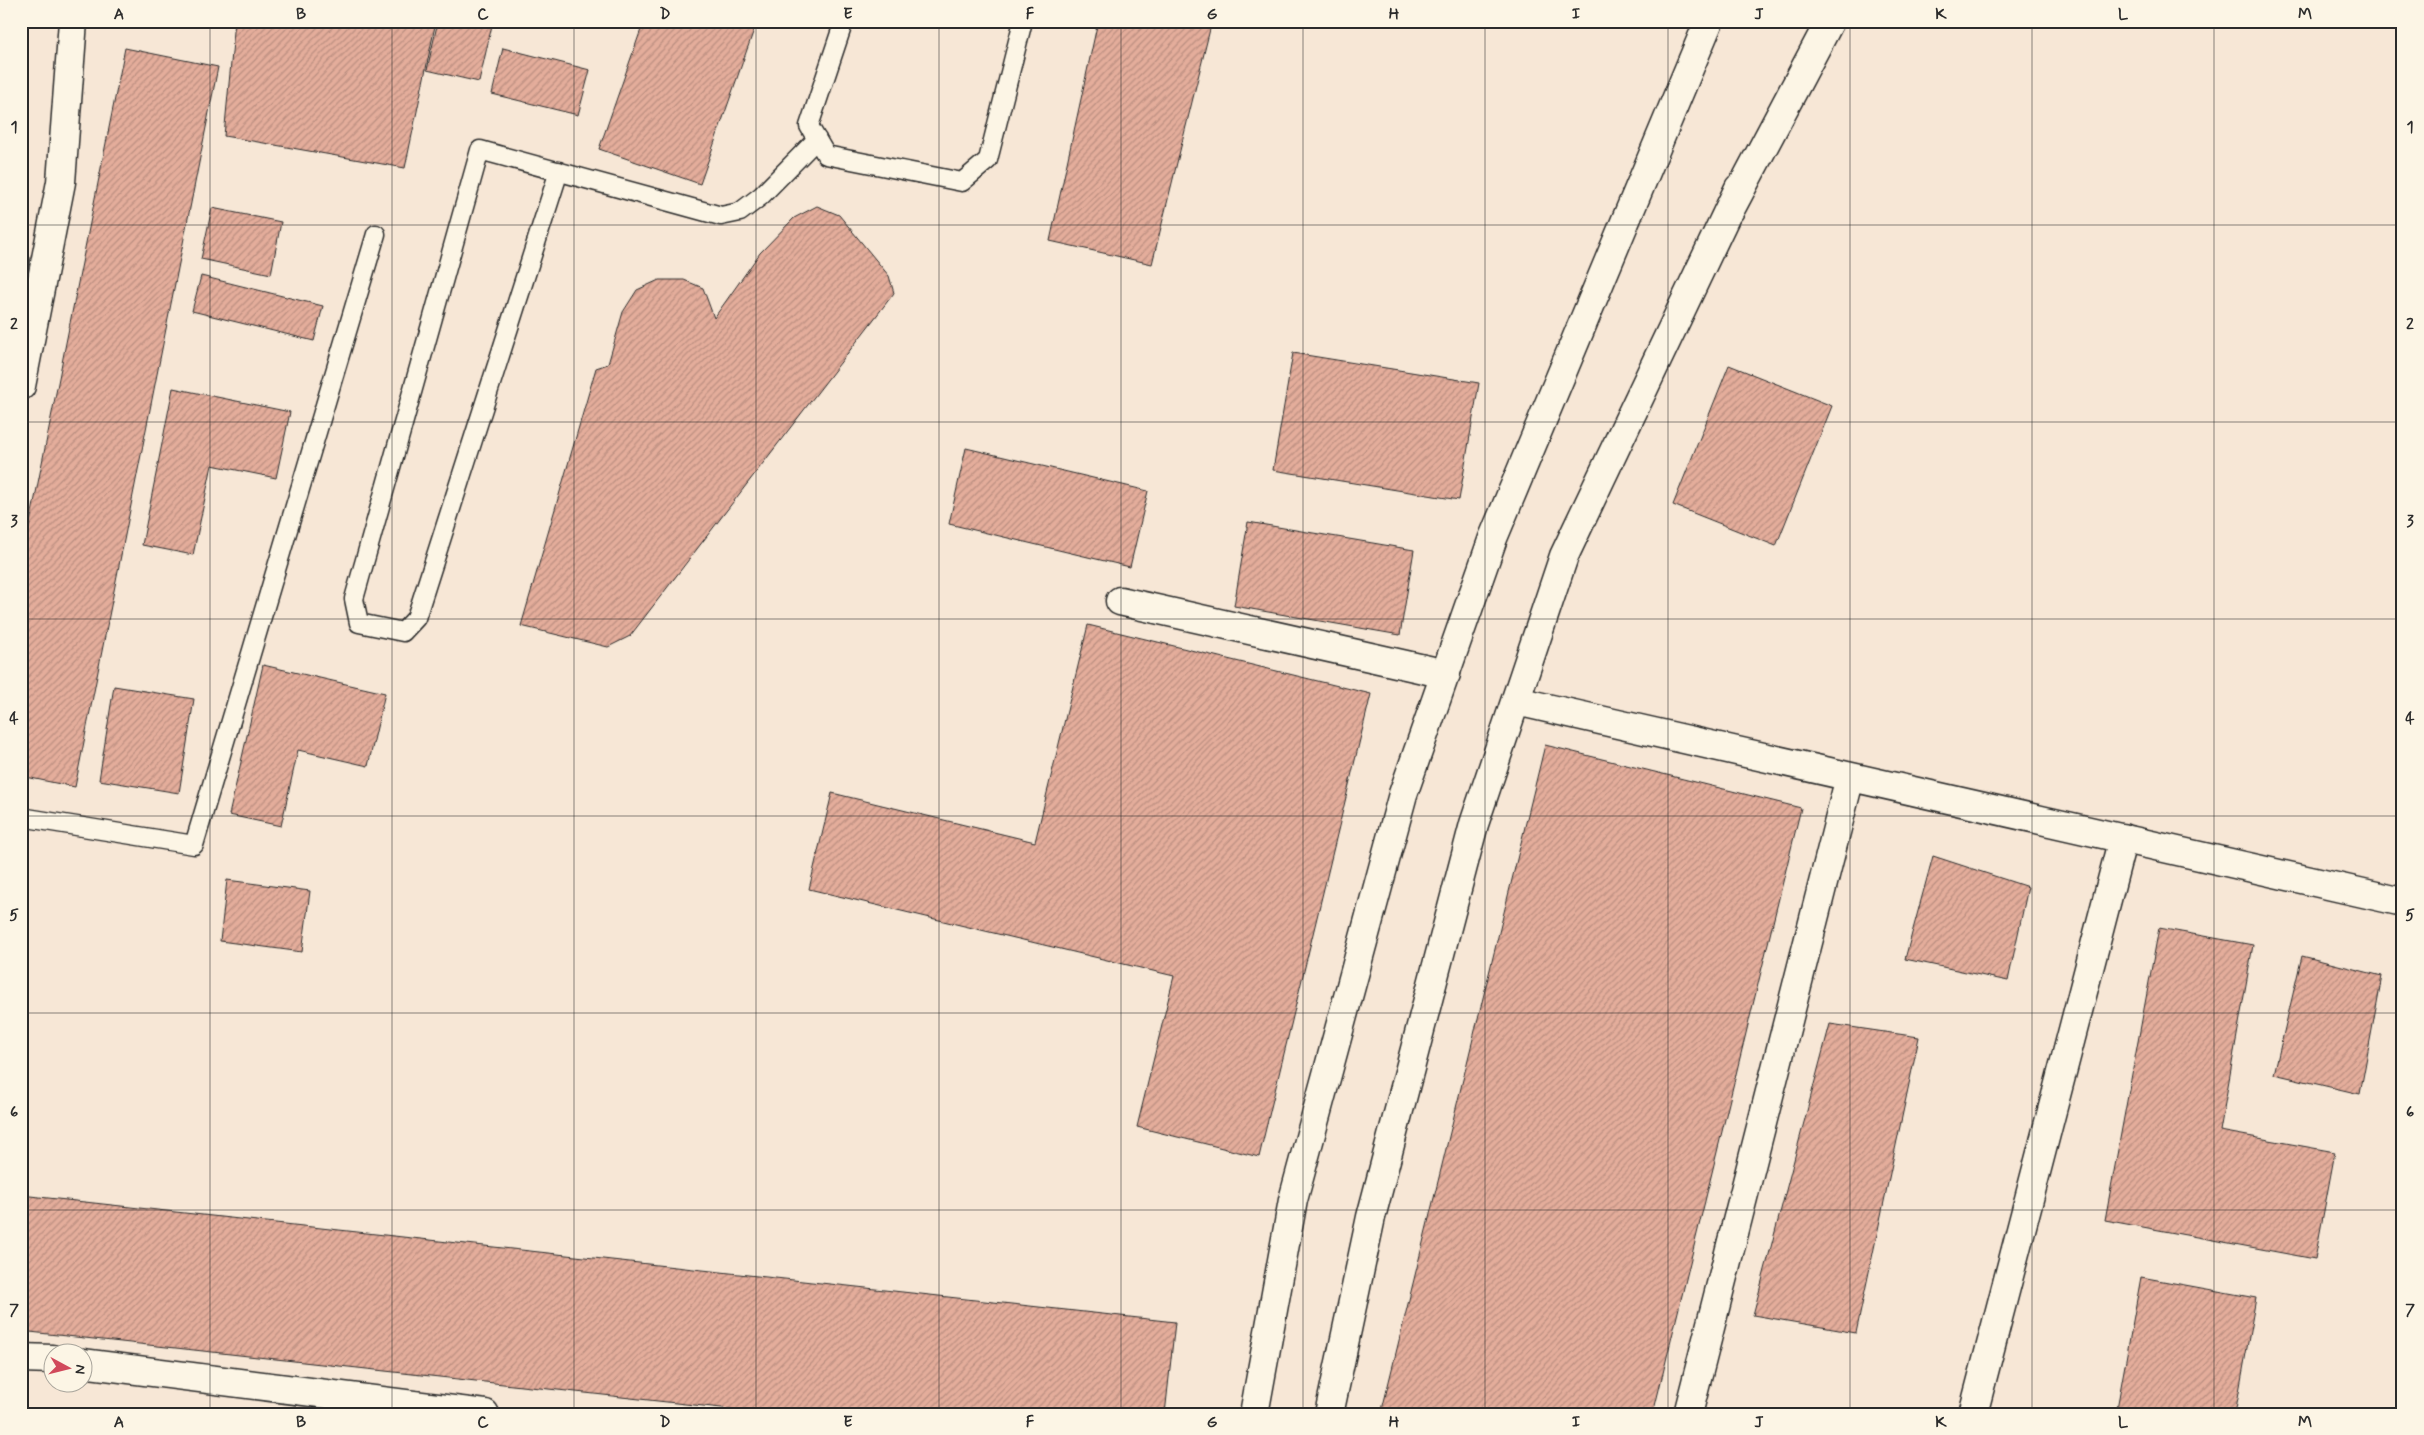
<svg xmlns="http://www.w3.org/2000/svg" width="2424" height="1435" font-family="Mynerve,sans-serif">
<defs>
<pattern id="building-hatch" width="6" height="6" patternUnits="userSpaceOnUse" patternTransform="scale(1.25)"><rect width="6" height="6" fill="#e4ad9b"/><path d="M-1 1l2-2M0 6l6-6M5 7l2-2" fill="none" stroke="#b98d7f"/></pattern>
</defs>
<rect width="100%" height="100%" fill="#f7e7d6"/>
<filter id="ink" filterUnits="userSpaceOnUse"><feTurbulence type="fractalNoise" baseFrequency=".02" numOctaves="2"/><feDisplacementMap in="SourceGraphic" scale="10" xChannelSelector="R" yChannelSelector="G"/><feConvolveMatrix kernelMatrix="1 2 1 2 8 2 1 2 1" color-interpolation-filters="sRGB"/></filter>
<g filter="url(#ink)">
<path fill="url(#building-hatch)" stroke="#2b2b2b" d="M235,21H436L405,168L224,136Z
M438,21H493L479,82L427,70Z
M644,21H757L700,184L599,149Z
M1098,21H1212L1152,264L1050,241Z
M125,48L218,67L75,787L21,776V568Z
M503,48L590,70L578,115L492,94Z
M817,206L839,215L889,276L894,293L630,636L608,647L521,626L596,368L608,364L623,312L637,290L659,280H684L703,288L714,318L760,253L794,218Z
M212,208L281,222L271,274L201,259Z
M201,276L323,306L314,341L192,311Z
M1293,353L1479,383L1459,500L1273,470Z
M1729,365L1832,406L1776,546L1673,505Z
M173,388L290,412L276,478L212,465L193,555L142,545Z
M966,448L1148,491L1130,567L949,524Z
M1248,522L1414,550L1400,635L1234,606Z
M1088,625L1371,694L1259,1157L1137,1127L1174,976L809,889L832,793L1035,842Z
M263,665L385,693L368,766L298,750L281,826L229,815Z
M114,686L194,699L179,793L99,780Z
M1545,745L1801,808L1653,1414H1381Z
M1933,856L2028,887L2008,981L1905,959Z
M227,880L310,891L302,952L220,941Z
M2159,928L2253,945L2220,1131L2335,1152L2315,1259L2105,1220Z
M2302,956L2382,976L2360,1094L2274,1074Z
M1830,1024L1919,1037L1856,1333L1753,1315Z
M21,1195L1175,1322L1165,1414H776L21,1331Z
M2141,1277L2256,1298L2235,1414H2116Z"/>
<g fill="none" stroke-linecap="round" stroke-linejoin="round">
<defs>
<path id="service" d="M844,21L809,126L826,155L962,182L988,160L1023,21
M559,171L416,618L403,632L359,623L354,599L480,150L721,216L740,212L761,196L817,139
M21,817L194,845L376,234"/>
<path id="minor" d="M21,386L61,182L73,21
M1120,601L1446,674
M1516,701L2403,902
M21,1358L52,1359
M82,1363L485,1414
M1688,1414L1850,777
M1973,1414L2123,838"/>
<path id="secondary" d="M1254,1414L1293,1200L1403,794L1493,538L1709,21
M1329,1414L1371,1217L1474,824L1564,556L1739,188"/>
<path id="trunk" d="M1730,210L1830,21"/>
</defs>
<use href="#service" stroke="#2b2b2b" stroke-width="21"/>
<use href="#minor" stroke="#2b2b2b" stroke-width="31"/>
<use href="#secondary" stroke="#2b2b2b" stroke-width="31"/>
<use href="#trunk" stroke="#2b2b2b" stroke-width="31"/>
<use href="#service" stroke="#fcf5e5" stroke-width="18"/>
<use href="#minor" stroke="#fcf5e5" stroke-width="28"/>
<use href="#secondary" stroke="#fcf5e5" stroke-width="28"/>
<use href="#trunk" stroke="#fcf5e5" stroke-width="28"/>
</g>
</g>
<path fill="none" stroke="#2b2b2b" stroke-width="1" stroke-opacity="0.55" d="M210,21V1414M392,21V1414M574,21V1414M756,21V1414M939,21V1414M1121,21V1414M1303,21V1414M1485,21V1414M1668,21V1414M1850,21V1414M2032,21V1414M2214,21V1414M21,225H2403M21,422H2403M21,619H2403M21,816H2403M21,1013H2403M21,1210H2403"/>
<rect width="2424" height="1435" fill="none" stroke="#fcf5e5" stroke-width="55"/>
<g transform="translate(68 1368) rotate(97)"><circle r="24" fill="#fcf5e5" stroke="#a8a49b"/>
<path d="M0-4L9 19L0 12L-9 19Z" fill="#d1495b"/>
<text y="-8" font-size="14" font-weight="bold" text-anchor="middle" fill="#2b2b2b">N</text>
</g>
<rect x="28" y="28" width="2368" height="1380" fill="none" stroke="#2b2b2b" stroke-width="2"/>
<g font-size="16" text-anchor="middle" font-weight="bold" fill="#2b2b2b">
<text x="119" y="19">A</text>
<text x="301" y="19">B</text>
<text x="483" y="19">C</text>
<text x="665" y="19">D</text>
<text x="848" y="19">E</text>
<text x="1030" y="19">F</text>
<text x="1212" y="19">G</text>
<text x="1394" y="19">H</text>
<text x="1576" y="19">I</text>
<text x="1759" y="19">J</text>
<text x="1941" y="19">K</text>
<text x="2123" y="19">L</text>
<text x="2305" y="19">M</text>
<text x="14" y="132">1</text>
<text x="2410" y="132">1</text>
<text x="14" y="329">2</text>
<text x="2410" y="329">2</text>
<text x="14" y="526">3</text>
<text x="2410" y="526">3</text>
<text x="14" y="723">4</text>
<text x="2410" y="723">4</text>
<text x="14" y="920">5</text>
<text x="2410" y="920">5</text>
<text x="14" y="1117">6</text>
<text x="2410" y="1117">6</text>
<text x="14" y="1315">7</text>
<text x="2410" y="1315">7</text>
<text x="119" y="1427">A</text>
<text x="301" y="1427">B</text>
<text x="483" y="1427">C</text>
<text x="665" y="1427">D</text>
<text x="848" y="1427">E</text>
<text x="1030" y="1427">F</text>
<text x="1212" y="1427">G</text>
<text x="1394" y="1427">H</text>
<text x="1576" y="1427">I</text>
<text x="1759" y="1427">J</text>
<text x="1941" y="1427">K</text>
<text x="2123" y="1427">L</text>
<text x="2305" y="1427">M</text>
</g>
</svg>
